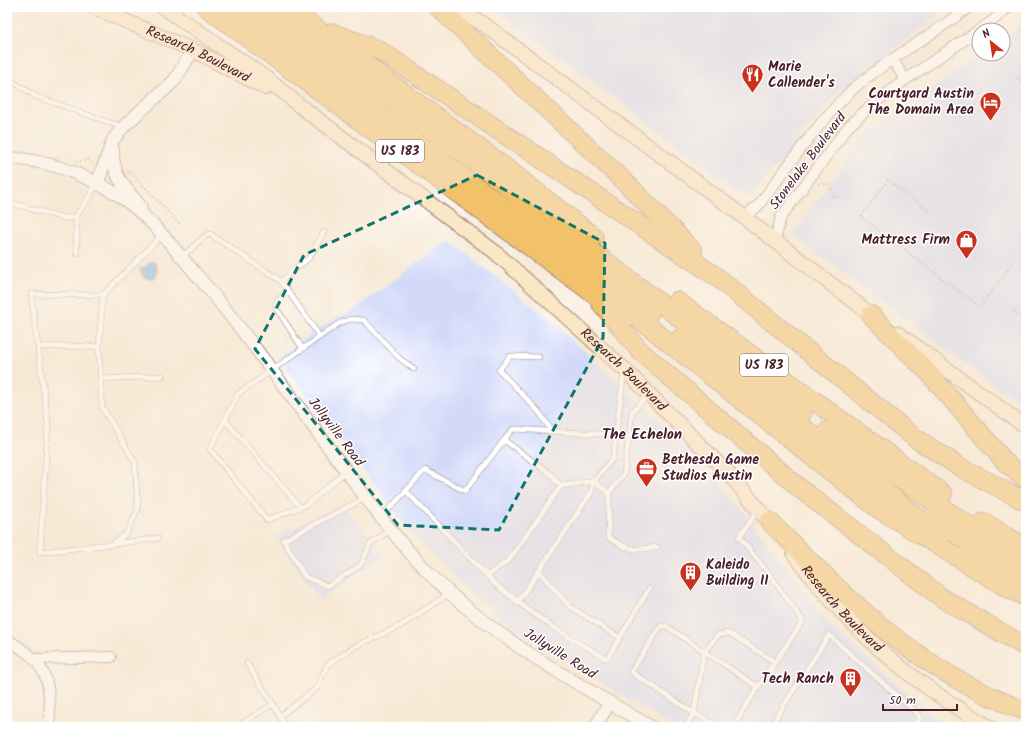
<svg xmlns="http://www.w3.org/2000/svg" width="1033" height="734" font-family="Kalam,sans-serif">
<rect width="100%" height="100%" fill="#fff"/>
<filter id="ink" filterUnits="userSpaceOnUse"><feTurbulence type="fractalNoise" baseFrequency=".025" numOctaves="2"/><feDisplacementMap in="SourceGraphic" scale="8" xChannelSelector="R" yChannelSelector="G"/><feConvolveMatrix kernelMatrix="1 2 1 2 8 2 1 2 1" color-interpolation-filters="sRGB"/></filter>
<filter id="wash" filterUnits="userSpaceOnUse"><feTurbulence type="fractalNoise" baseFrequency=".012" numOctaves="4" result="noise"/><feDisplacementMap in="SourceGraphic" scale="16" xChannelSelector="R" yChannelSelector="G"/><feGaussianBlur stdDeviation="0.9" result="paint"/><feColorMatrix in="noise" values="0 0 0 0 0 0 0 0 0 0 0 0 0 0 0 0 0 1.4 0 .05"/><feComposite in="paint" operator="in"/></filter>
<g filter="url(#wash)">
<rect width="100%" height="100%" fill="#f7e9d5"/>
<path fill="#d2d9f9" d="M493,7H947L836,95L749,198Z
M1026,22V406L1001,390L792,234L866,136L980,54H1003V38Z
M449,240L548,318L655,416L724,486L829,625L940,723L947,727H673L519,632L469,591L412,534L278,357L335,318L352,311Z
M342,504L386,556L320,600L275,537Z"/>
<path fill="#75b5e9" stroke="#606a8a" d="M151,262H154L157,269L156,276L152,278H145L139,269L145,267Z"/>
</g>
<g filter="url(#ink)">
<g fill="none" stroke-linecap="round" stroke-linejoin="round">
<defs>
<path id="service" d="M7,78L35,96L122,127
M7,202L64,218L76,217L97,184
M76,217L77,254
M182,257L205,236L210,234L281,281
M288,291L320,337
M103,295L31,294L48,423L40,552L113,544L126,534L138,509L135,462L102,407L99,346L103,295L162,235
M38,347L99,346
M303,349L276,308L277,301L288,291L281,281L309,258L324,232
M539,357L510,356L499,370L539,412L551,430
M624,372L613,458L594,481L591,493L518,602L554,628L607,659L649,589
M101,379L162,376
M648,395L632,412L624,474L609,493L608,537C627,550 635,551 657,547
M225,420L300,507
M504,440L513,429L616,435
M346,471L306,505L267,520L210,449L238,394L338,324L350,319L364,320L399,358L414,369
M405,490L495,584L518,602
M365,498L284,540L305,577L328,586L361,565L370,544L390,530
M382,517L425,470L465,491L504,440L549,473L561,486
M114,544L158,538
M539,571L569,606L620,638
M487,576L509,560L561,486L594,481L609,493
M247,664L273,704
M280,716L317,688L327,665L356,646L400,626L450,593
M236,727L273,704L286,727
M685,727L694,713L631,672L661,626H666L758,687L803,621L769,574L739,537L758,510
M719,727L694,713L704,652L718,635L729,633L775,662
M733,727L758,687
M770,727L829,635L920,716L918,727"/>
<path id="minor" d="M893,60L905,80
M744,217L758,206C787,168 817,123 852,90C888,58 932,36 969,7
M775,240L781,217L848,127L872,105L905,80L991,22L1009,7
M7,640C13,642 18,646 23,650C53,670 49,695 50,727
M36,659L111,657"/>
<path id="tertiary" d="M113,149C112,177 125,187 141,207
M7,158C44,159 83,174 115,193C147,213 172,246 196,274C250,337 297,406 346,471C372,506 397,540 427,571C490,637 574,681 651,727
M97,184L113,140L123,127L174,81L193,50
M595,727L610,702"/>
<g id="secondary">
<path id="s1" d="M93,7L193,50L266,88"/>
<path id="s2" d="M163,7L266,78L300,106L495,252L624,369L730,475L775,529"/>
<path d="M456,7L486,26L744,217L878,320"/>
<path d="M897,333L1026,427"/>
<path id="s3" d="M794,554C849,629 908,680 989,727"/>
</g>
<path id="motorway" d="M206,7L595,295L638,318L877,508L1004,586L1026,597
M233,7L649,314
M263,7L488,172L803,412
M287,7L510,171L594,237
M438,7L627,184L693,251
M332,33L379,50L717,277L915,438L960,467L1026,502
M677,301L943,494
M600,302L640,351L803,491L942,598L1026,647
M871,315L929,373L1005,462L1026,480
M681,338L829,447L941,536
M828,431L1026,564
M932,517L985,554L1026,578
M769,521C849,600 917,672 1026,711
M984,522L1026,548"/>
</defs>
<use href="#service" stroke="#a08480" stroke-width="6"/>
<use href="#minor" stroke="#a08480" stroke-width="12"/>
<use href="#tertiary" stroke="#a08480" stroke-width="14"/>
<use href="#secondary" stroke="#a08480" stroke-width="16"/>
<use href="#motorway" stroke="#a08480" stroke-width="20"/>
<path stroke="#a08480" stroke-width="2" stroke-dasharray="1 3" stroke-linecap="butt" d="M1017,77L1022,82L1026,79
M76,162L89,160L94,165
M128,172L134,175L180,225
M818,184H828L831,186L834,196L838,198
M930,211L888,180L861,217L980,307L1014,261
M1025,249L1026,250
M1014,311L1022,318"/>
<use href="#service" stroke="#fff" stroke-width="5"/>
<use href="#minor" stroke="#fff" stroke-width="10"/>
<use href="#tertiary" stroke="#fff" stroke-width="12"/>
<use href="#secondary" stroke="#fae7c3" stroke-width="14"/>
<use href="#motorway" stroke="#f2c26a" stroke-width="18"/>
</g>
</g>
<path d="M0 0H1033V734H0ZM477,175L605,243L603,338L499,530L398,525L255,349L304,255Z" fill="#f7e9d5" fill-opacity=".55" fill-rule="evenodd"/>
<path fill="none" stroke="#0f766e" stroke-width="3" stroke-dasharray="8 5" stroke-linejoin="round" d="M477,175L605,243L603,338L499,530L398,525L255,349L304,255Z"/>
<defs>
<symbol id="restaurant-pin" viewBox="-11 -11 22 30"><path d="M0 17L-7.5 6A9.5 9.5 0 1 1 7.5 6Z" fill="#c8321e" stroke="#fff"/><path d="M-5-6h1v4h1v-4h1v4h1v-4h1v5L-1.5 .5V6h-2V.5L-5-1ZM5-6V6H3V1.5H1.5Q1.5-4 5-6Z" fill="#fff"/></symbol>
<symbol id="hotel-pin" viewBox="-11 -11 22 30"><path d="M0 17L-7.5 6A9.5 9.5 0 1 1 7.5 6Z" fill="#c8321e" stroke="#fff"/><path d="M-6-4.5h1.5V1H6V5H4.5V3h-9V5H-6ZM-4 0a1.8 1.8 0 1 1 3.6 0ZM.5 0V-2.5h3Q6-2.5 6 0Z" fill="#fff"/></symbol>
<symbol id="shop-pin" viewBox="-11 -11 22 30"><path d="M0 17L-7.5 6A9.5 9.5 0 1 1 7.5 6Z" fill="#c8321e" stroke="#fff"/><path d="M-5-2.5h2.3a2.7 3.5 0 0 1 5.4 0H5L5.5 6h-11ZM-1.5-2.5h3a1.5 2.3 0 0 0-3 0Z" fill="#fff"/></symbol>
<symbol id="office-pin" viewBox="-11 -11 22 30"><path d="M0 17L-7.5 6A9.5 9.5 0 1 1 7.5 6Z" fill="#c8321e" stroke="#fff"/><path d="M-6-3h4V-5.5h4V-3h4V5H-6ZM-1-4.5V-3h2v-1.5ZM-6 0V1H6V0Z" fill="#fff"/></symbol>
<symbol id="building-pin" viewBox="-11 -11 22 30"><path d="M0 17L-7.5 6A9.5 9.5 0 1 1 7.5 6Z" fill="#c8321e" stroke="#fff"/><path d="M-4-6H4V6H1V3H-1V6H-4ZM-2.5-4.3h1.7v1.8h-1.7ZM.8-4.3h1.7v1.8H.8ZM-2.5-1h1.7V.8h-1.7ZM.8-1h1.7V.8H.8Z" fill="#fff"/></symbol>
</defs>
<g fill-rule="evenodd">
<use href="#restaurant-pin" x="740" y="62" width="25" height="34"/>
<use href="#hotel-pin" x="978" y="90" width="25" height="34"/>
<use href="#shop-pin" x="954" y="228" width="25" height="34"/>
<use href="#office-pin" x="634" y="456" width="25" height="34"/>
<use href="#building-pin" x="678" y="560" width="25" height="34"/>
<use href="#building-pin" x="838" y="666" width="25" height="34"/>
</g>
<g text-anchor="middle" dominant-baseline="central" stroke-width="3" stroke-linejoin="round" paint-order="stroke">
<g fill="#fff" stroke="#80626b" stroke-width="1">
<rect x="376" y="140" width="48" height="22" rx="3"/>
<rect x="740" y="354" width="48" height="22" rx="3"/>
</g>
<g font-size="13" font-weight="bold" fill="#4a1f2b">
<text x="400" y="151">US 183</text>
<text x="764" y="365">US 183</text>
</g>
<g font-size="14" fill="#4a1f2b" stroke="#fff">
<text stroke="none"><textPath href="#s1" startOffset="115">Research Boulevard</textPath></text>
<text transform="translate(808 161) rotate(-53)">Stonelake Boulevard</text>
<text stroke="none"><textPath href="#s2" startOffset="587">Research Boulevard</textPath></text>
<text transform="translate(336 432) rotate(53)">Jollyville Road</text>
<text stroke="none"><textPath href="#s3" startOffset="73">Research Boulevard</textPath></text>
<text transform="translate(560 654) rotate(32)">Jollyville Road</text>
</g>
<g font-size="14" font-weight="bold" fill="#4a1f2b" stroke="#fff" text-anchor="start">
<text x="768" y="67">Marie<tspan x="768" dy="16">Callender's</tspan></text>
<text x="974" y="94" text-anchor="end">Courtyard Austin<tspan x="974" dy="16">The Domain Area</tspan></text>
<text x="950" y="240" text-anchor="end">Mattress Firm</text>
<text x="662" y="460">Bethesda Game<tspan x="662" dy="16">Studios Austin</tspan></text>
<text x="706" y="565">Kaleido<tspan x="706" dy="16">Building II</tspan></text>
<text x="834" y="679" text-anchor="end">Tech Ranch</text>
</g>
<g font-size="15" font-weight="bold" fill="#4a1f2b" stroke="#fff">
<text x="642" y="435">The Echelon</text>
</g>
</g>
<rect width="1033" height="734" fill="none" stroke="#fff" stroke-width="24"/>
<g transform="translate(991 42) rotate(330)"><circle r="19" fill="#ffffff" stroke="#b7a5aa"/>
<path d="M0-3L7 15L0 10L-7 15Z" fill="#c8321e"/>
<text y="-6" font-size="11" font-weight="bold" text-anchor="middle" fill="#4a1f2b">N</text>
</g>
<path d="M883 704v6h74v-6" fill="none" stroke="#4a1f2b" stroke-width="2"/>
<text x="889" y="704" font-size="12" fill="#4a1f2b" stroke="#ffffff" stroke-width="3" paint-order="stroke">50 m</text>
</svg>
